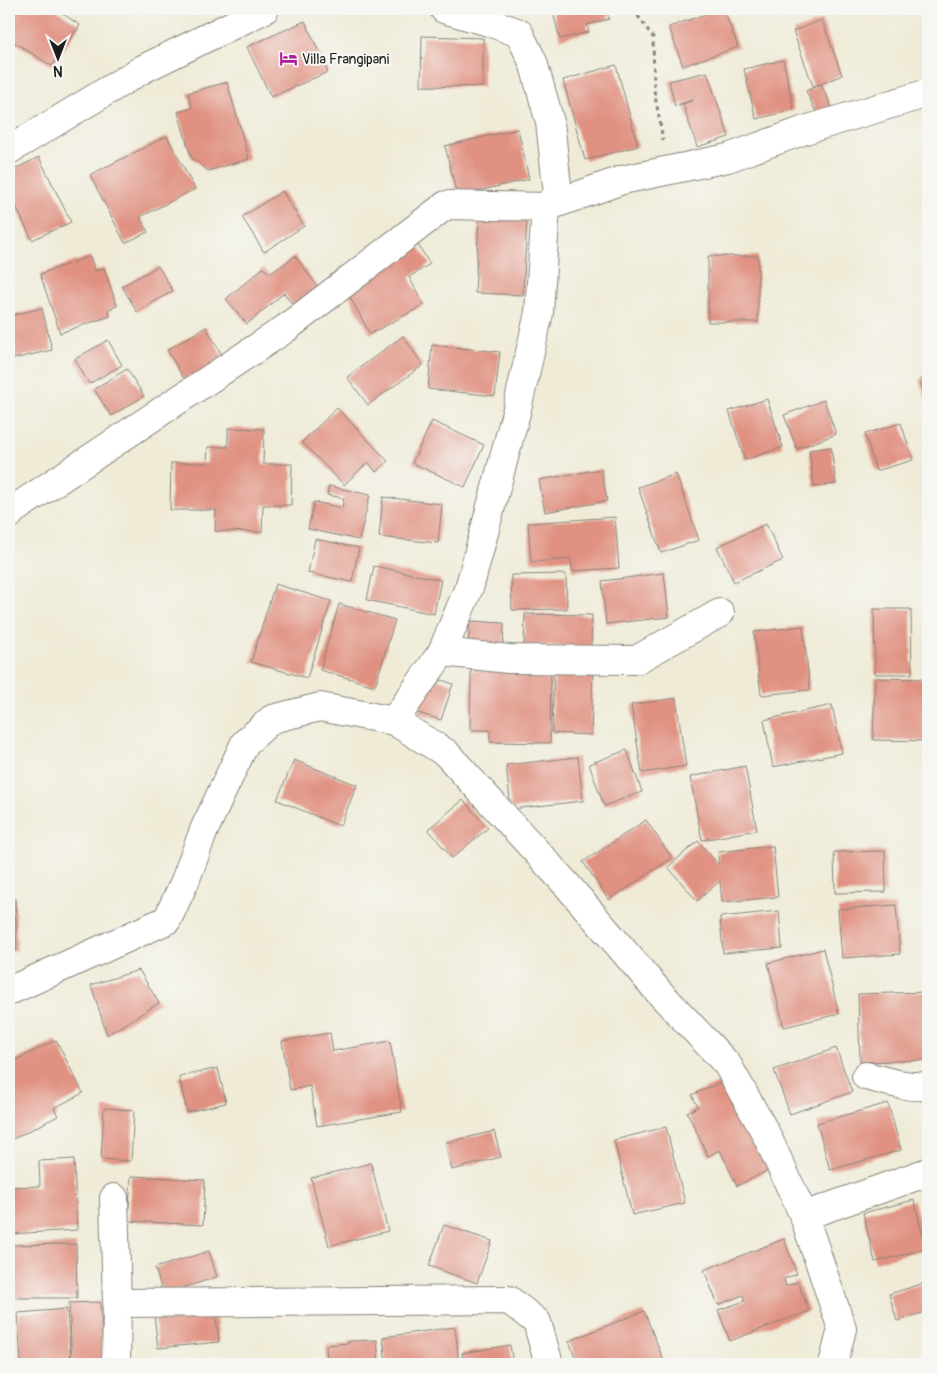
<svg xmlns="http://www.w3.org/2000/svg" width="937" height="1373" font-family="Pangolin,sans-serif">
<rect width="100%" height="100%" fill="#f6f6f2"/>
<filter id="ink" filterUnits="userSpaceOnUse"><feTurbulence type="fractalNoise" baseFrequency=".02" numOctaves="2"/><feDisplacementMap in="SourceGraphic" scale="10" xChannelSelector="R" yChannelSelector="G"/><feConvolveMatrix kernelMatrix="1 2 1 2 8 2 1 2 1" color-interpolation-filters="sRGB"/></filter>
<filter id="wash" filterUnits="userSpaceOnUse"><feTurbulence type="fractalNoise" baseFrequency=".0096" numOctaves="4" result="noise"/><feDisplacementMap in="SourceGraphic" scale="20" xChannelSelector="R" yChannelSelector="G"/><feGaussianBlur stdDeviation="1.12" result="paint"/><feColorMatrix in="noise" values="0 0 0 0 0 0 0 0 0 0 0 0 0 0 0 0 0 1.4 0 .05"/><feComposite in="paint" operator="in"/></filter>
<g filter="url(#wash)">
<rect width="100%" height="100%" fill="#efebd7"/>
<g id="blocks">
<path fill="#e09181" d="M9,9H55L80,25L52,66L9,39Z
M552,9H606L609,19L587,25L589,32L560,39Z
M720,9H724L738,47L683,66L669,27Z
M822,20L842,75L821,84L833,110L818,116L806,91L821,84L813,86L793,31Z
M305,21L328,72L271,97L247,47Z
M422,36L483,38V87L421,86Z
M783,60L794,110L756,119L744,69Z
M616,65L638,146L585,160L563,80Z
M707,72L729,137L697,147L683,104L693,100L675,106L669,81Z
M227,82L249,159L208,171L191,157L178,112L192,108L188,93Z
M518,129L529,179L457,196L445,146Z
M167,136L195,189L140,217L148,232L125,243L90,175Z
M39,157L71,222L32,240L9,192V172Z
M282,191L304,226L264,252L242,217Z
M479,217L527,219L523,295L475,293Z
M418,245L430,264L409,277L424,305L370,334L344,286Z
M90,256L95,271L104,268L117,306L108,310L110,316L60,333L40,274Z
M295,256L320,290L295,308L284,293L247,324L226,299L263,268L270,274Z
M708,256H758V322H708Z
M158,266L173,291L137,312L122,286Z
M42,308L52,350L9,360V316Z
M206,327L225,360L186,382L167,350Z
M403,336L423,365L368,405L347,377Z
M108,340L122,365L89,384L75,359Z
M432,345L500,352L495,396L428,389Z
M127,369L144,396L111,416L94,389Z
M928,377V405L919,380Z
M767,399L783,447L745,460L729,411Z
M824,400L836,434L797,449L784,415Z
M337,408L388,461L376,472L368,462L344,485L302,442Z
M432,421L484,445L465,487L412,463Z
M901,423L913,460L876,471L865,434Z
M228,428L264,429L263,464H292L291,505H263L262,532L215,531L216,510H170L171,463H207L208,447H228Z
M831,447L836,484L814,487L809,450Z
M601,469L607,501L545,512L539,480Z
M676,474L699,540L661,553L638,487Z
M329,486L370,495L359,540L308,529L314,502L342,508L344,498L327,495Z
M383,497L442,504L438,543L379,537Z
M615,517L619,568L572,571L571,559L531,562L528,523Z
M766,524L783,560L734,582L717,547Z
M315,539L359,548L352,582L308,573Z
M374,566L441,580L434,614L367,600Z
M664,573L669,617L606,624L602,581Z
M566,574L567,609L512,610L511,575Z
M275,584L331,601L307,678L251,662Z
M339,604L395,620L375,686L320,670Z
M874,609H911L912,674H875Z
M525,614L592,615L591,647L524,645Z
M470,621L504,623L503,647L468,645Z
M803,626L810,690L761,695L754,632Z
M554,667L593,669L591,735L552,733Z
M471,670L551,672L550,743L490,742V730H470Z
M430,676L453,684L441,720L418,713Z
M875,678L928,679V741L873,740Z
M676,698L686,766L642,773L631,705Z
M832,705L842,753L773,767L764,720Z
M627,750L642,792L604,806L589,764Z
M578,757L583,801L511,809L506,765Z
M294,760L357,785L340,826L277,800Z
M745,766L757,830L702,840L690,777Z
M463,800L488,828L452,858L428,829Z
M646,820L672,858L609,900L583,862Z
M698,841L719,865L718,852L773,846L778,897L722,902L720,881L697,901L668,867Z
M885,851L886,892L835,893L834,852Z
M9,898H15L17,951H9Z
M896,905L900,954L842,958L838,909Z
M779,911L782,948L723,953L720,917Z
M823,949L839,1014L784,1027L768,963Z
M139,970L159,1003L107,1035L91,985Z
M928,992V1060L860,1062L858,994Z
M330,1033L333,1051L390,1041L402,1112L317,1126L310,1086L290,1090L282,1041Z
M56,1040L83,1093L54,1108L58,1116L11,1140L9,1135V1056L14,1061Z
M836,1048L852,1092L790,1114L774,1070Z
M218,1068L226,1103L187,1112L179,1077Z
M725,1080L769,1170L737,1186L720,1150L708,1156L687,1112L698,1107L692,1095Z
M888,1103L901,1150L830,1170L817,1123Z
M104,1108L134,1110L131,1161L101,1159Z
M666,1127L685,1203L632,1215L614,1140Z
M494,1131L501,1157L452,1170L445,1143Z
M74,1159L77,1230L9,1234V1187L40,1186L39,1161Z
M371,1163L388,1231L329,1246L311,1178Z
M131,1176L205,1180L203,1225L128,1221Z
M914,1200L926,1249L875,1262L863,1213Z
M444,1225L492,1241L477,1283L429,1266Z
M784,1239L797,1274L784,1279L786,1286L798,1282L809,1311L730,1341L718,1310L745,1301L743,1295L718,1305L704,1270Z
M76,1244L77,1298H9V1245Z
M209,1251L217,1277L163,1294L155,1268Z
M928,1282V1311L897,1321L889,1294Z
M100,1302L104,1364H72L69,1303Z
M67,1309L71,1364H21L18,1313Z
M215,1309L219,1342L158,1348L154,1315Z
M644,1311L665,1364H578L569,1341Z
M455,1327L459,1364H386L383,1337Z
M377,1340L379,1364H327L326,1345L349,1343V1341Z
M510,1345L513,1364H463L462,1353Z"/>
</g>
</g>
<g filter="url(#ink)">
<use href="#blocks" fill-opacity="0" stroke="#86847a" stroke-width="1"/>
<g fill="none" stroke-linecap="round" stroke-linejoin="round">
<defs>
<path id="minor" d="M9,150L143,69L265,9
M9,515L13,510L285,329L446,205L546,207L622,180L728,158L805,130L928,93
M442,652L509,659L636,660L720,613
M394,721L442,652L470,585L517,409L539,313L546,207L558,195L550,122L533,62L519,33L489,22L444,9
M9,991L167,920L185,881L204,830L245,743L272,719L320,707L394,721L446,753L567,885L658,991L727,1064L765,1132L804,1216L842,1329L833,1364
M866,1076C886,1081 907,1088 928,1086
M114,1198L117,1303L116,1364
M804,1216L928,1172
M117,1303L509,1300L537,1322L549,1364"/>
</defs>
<use href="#minor" stroke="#86847a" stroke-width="30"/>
<path stroke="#86847a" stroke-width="3" stroke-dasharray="4 4" stroke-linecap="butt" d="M633,9L653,37L654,90L663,140"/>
<use href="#minor" stroke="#fff" stroke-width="28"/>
</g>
</g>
<defs>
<symbol id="hotel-bare" viewBox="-9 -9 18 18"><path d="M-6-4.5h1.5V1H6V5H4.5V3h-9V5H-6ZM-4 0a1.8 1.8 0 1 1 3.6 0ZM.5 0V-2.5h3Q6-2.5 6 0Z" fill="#b5179e" stroke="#f6f6f2" stroke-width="2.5" paint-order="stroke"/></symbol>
</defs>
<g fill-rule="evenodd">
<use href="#hotel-bare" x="276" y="46" width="25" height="25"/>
</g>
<g text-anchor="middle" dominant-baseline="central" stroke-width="4" stroke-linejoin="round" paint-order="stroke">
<g font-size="14" fill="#1c1c1c" stroke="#f6f6f2" text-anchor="start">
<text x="302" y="59">Villa Frangipani</text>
</g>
</g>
<rect width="937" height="1373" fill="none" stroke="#f6f6f2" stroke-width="30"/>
<g transform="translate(58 58) rotate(180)" stroke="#f6f6f2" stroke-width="4" paint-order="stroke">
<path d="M0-4L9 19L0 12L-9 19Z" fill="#1c1c1c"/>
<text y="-8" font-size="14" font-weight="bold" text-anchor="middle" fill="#1c1c1c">N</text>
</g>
</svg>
